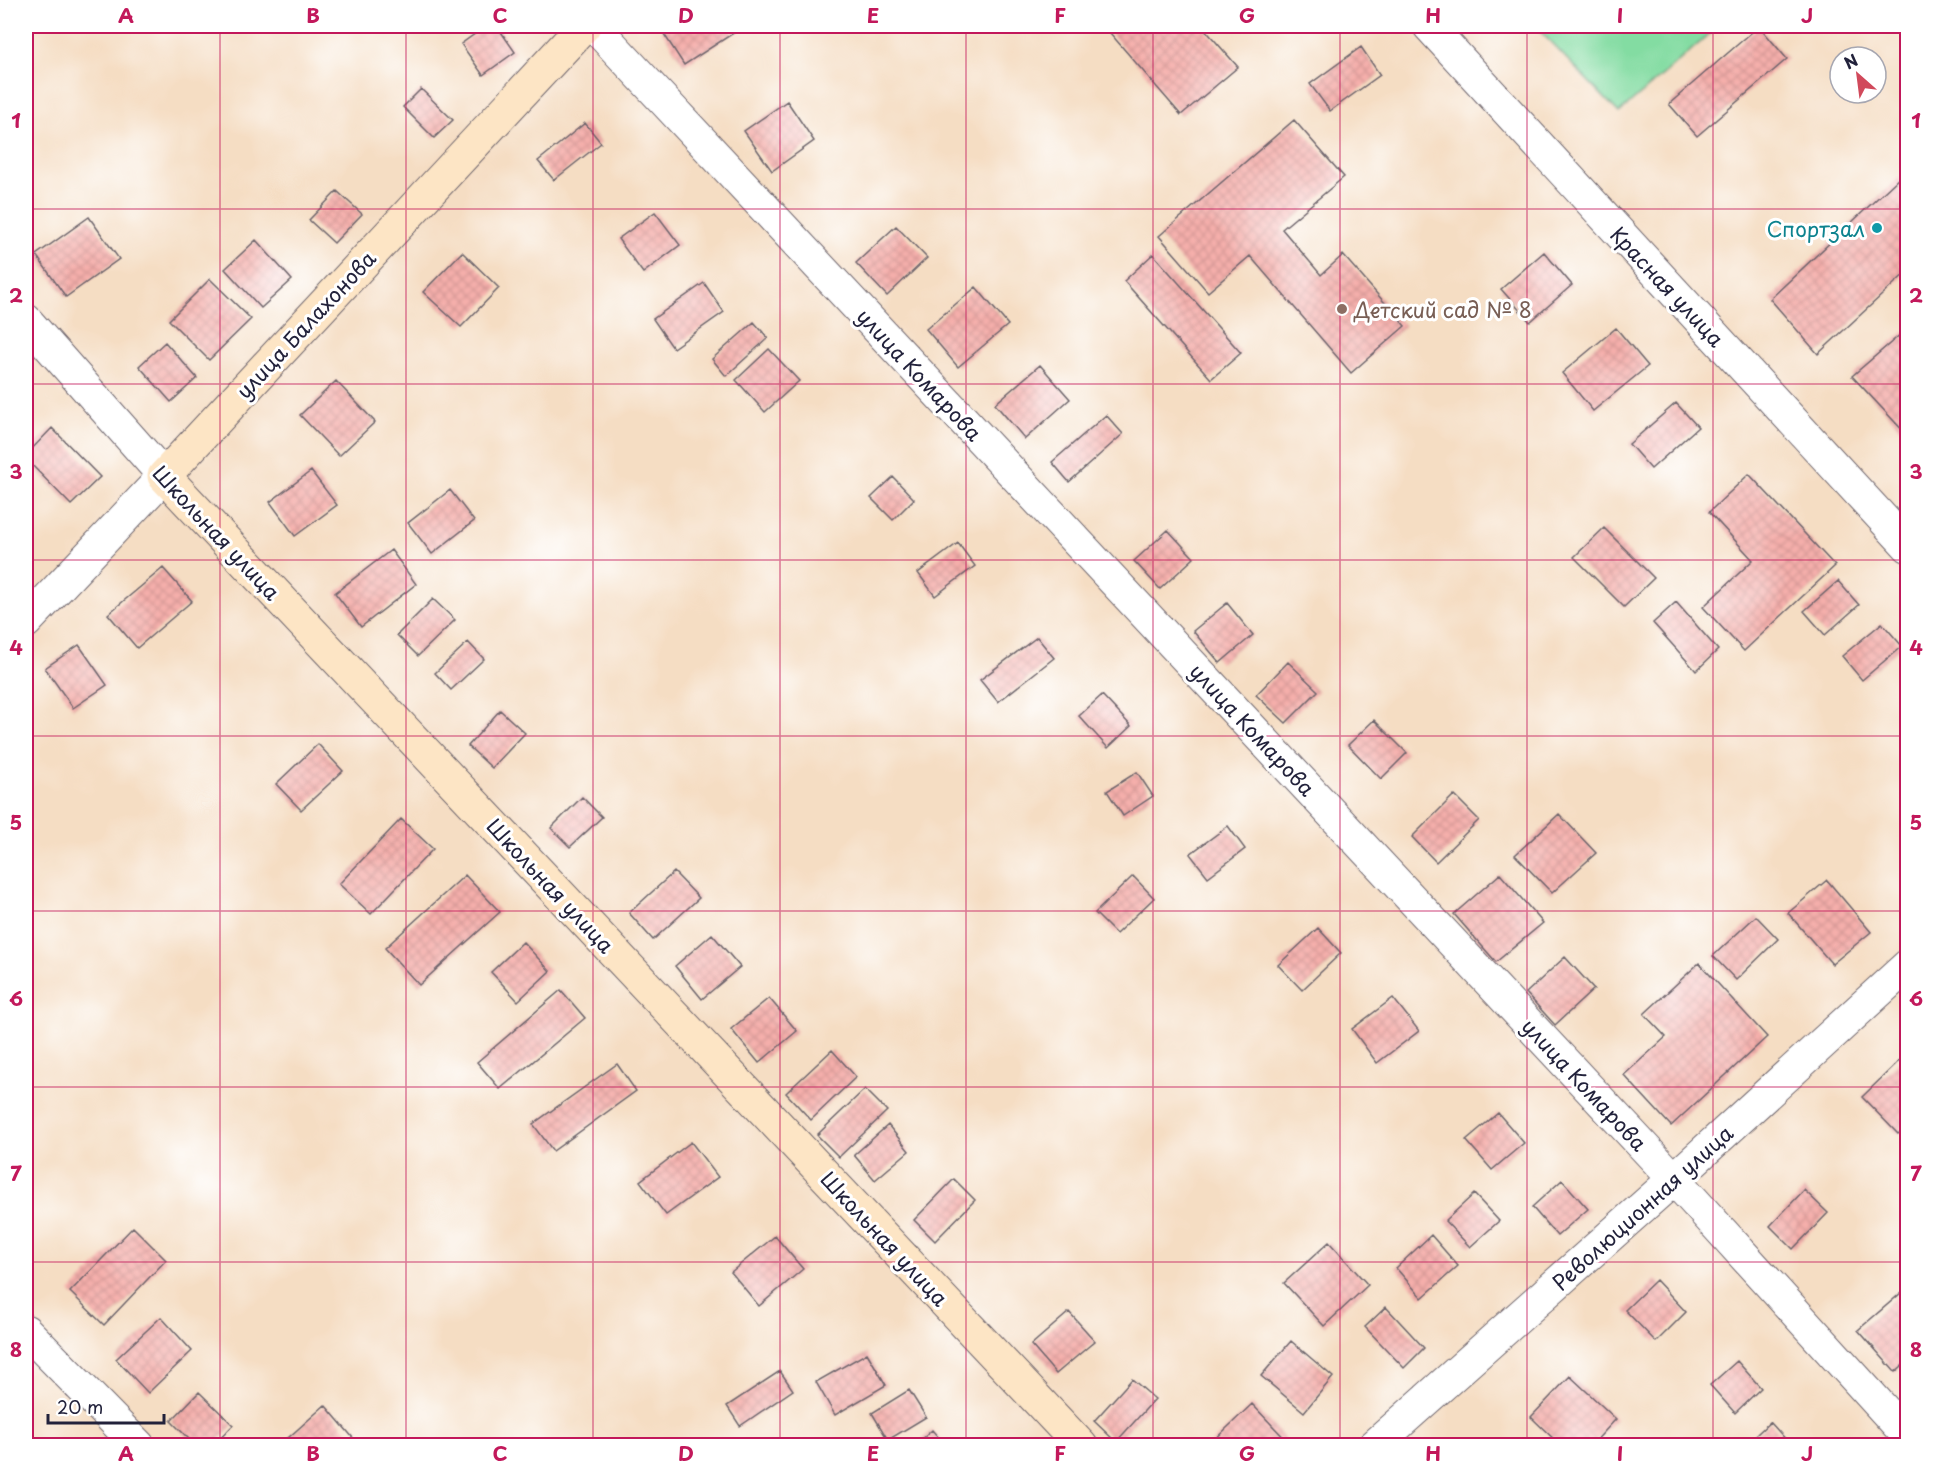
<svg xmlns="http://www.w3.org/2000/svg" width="1933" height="1471" font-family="'Playpen Sans',sans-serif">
<defs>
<pattern id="building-cross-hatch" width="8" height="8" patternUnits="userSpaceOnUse" patternTransform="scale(1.5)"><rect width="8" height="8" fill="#f5afab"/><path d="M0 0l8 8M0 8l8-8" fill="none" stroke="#d29694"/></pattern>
</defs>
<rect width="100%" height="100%" fill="#fff"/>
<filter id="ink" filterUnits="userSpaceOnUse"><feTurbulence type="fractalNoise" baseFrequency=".0167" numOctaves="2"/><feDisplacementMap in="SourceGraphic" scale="12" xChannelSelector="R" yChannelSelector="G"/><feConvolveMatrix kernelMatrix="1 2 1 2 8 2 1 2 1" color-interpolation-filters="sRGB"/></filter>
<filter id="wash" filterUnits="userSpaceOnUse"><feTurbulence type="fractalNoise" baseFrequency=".008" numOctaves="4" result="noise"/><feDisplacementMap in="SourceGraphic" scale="24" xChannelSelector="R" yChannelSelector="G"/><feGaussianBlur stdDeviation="1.35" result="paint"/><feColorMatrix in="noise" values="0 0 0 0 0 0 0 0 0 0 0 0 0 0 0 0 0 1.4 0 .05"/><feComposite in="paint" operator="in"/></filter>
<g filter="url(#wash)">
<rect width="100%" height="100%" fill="#f5ddc3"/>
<path fill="#83dca2" stroke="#527f6e" stroke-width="1.5" d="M1535,26H1719L1619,113Z"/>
<g id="blocks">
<path fill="url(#building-cross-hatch)" d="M486,26H497L515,52L483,75L461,44Z
M671,26H731L735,32L684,65L662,31Z
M1104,26H1202L1238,67L1181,115Z
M1759,26L1787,59L1697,136L1669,104Z
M1361,47L1380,75L1330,111L1310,84Z
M421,89L453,120L434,138L403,107Z
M787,101L814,141L772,171L744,131Z
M1294,120L1344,177L1282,229L1321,275L1343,255L1405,326L1351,373L1250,256L1208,292L1159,236Z
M585,123L601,143L554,180L538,161Z
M1900,177L1908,185V271L1818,354L1770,299Z
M337,191L362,214L334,243L309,220Z
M655,212L680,245L643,273L618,239Z
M89,217L119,259L66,297L36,255Z
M896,226L927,258L887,296L856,263Z
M256,240L292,280L261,308L225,269Z
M462,252L499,288L461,327L423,292Z
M1544,252L1572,285L1530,322L1501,289Z
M1153,254L1241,353L1211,379L1124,281Z
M210,279L251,319L209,360L169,320Z
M704,283L724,312L673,348L653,319Z
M976,287L1008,325L958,367L926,329Z
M754,322L768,338L726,376L712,359Z
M1616,328L1648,366L1593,411L1562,373Z
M1908,328V436L1852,376Z
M165,342L197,378L171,402L139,366Z
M769,349L799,381L765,412L736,380Z
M1040,365L1070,399L1025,439L995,404Z
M336,381L375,422L339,456L300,415Z
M1676,403L1698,427L1651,469L1629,444Z
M1106,415L1123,434L1069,482L1052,462Z
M52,428L100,477L71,505L26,459V455Z
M311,471L337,505L295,536L270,502Z
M1749,474L1835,566L1744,651L1703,607L1753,560L1709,512Z
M893,477L914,499L893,520L871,498Z
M450,490L474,521L432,554L408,523Z
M1604,528L1654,578L1624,607L1574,557Z
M1168,530L1194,558L1160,589L1134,561Z
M958,543L975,566L935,596L918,573Z
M391,550L416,584L361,627L335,593Z
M163,568L192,601L137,648L108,614Z
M1838,581L1859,605L1825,635L1804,611Z
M433,599L455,620L418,656L397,635Z
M1676,602L1718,650L1696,671L1653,623Z
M1227,603L1253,635L1220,663L1193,631Z
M1882,623L1902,646L1862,680L1842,656Z
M1037,637L1054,658L998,702L980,680Z
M468,642L484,659L451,690L435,673Z
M79,645L107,685L73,708L45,668Z
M1288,662L1318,691L1286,723L1256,695Z
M1102,695L1131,726L1108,748L1079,716Z
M500,710L525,733L492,768L468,746Z
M1374,720L1407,753L1381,779L1348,745Z
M318,744L343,771L301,810L276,784Z
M1137,772L1153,796L1123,816L1107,791Z
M1454,795L1479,820L1436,862L1412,837Z
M582,797L602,817L570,847L551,828Z
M1559,814L1596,853L1552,893L1515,855Z
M401,819L433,849L371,914L339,884Z
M1228,826L1245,849L1208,877L1190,854Z
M674,872L699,898L653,940L629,913Z
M1500,874L1543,923L1496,962L1454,914Z
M465,875L500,912L419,985L385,948Z
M1133,876L1154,898L1116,934L1095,913Z
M1827,880L1871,932L1832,964L1788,913Z
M1756,916L1778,939L1736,980L1713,956Z
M1318,928L1341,953L1302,990L1278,965Z
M712,934L740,967L702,999L675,966Z
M523,942L550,971L518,1001L491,972Z
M1565,957L1594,989L1555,1025L1526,993Z
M1699,963L1767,1037L1671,1126L1624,1075L1666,1037L1644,1014Z
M561,990L585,1018L500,1089L477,1062Z
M769,998L797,1031L759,1063L731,1029Z
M1393,998L1419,1031L1377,1063L1352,1029Z
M832,1050L856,1077L811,1120L786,1093Z
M1900,1060L1908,1068V1126L1898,1134L1862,1097Z
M617,1064L636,1091L553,1151L533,1124Z
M865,1089L887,1111L839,1157L817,1135Z
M1498,1113L1524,1143L1492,1170L1466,1140Z
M888,1125L909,1151L875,1180L854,1155Z
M691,1142L718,1177L666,1215L640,1181Z
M954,1179L975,1200L935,1241L914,1220Z
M1562,1180L1588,1209L1557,1236L1532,1207Z
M1804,1190L1828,1213L1793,1249L1770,1226Z
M1474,1194L1499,1221L1470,1247L1445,1221Z
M133,1227L166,1260L104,1325L70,1292Z
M1431,1235L1458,1266L1422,1298L1396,1268Z
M775,1236L803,1269L759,1306L731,1272Z
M1329,1242L1368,1285L1324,1326L1284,1283Z
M1656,1280L1686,1312L1656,1342L1625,1310Z
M1908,1287V1361L1895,1372L1858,1330Z
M1386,1307L1424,1348L1404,1368L1365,1327Z
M1069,1312L1095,1341L1056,1374L1031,1345Z
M161,1317L192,1351L148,1393L116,1359Z
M1291,1341L1333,1377L1304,1412L1261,1376Z
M867,1353L886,1385L835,1415L816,1382Z
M1737,1361L1761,1388L1735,1413L1710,1385Z
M780,1371L793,1390L740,1426L727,1406Z
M1570,1376L1616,1419L1591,1446H1561L1531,1417Z
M1132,1379L1155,1399L1116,1442L1094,1421Z
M909,1390L926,1417L888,1440L872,1413Z
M199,1392L233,1425L213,1446H196L171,1421Z
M1252,1404L1292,1446H1208Z
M325,1405L360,1446H279Z
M1770,1422L1790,1444L1744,1446Z
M932,1430L946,1446H915Z"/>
</g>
</g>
<g filter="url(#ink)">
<use href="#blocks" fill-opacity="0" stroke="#6c636b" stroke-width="1.5"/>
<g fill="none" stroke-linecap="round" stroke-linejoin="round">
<defs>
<path id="street" d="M594,26L1674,1179L1908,1436
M1429,26L1908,546
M26,320L164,476L26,622
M26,1331L139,1446
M1374,1446L1674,1179L1908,965"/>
<path id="secondary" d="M584,26L164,476L1081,1446"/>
</defs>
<use href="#street" stroke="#6c636b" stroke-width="34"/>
<use href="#secondary" stroke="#6c636b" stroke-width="35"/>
<use href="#street" stroke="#fff" stroke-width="32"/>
<use href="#secondary" stroke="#fde5c5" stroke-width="33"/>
</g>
</g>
<path fill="none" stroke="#c2185b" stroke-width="1.5" stroke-opacity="0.55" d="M220,26V1446M406,26V1446M593,26V1446M780,26V1446M966,26V1446M1153,26V1446M1340,26V1446M1527,26V1446M1713,26V1446M26,209H1908M26,384H1908M26,560H1908M26,736H1908M26,911H1908M26,1087H1908M26,1262H1908"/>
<circle fill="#0f9aa8" stroke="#fff" stroke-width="2" cx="1877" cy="228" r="6"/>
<circle fill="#8d6e63" stroke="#fff" stroke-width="2" cx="1342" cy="309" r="6"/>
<g text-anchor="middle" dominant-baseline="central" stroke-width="6" stroke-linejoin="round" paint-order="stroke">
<g font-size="21" fill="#0d838f" stroke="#fff" text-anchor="end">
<text x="1865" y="228">Спортзал</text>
</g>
<g font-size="21" fill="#22223b" stroke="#fff">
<text transform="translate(1668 286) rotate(47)">Красная улица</text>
<text transform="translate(305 324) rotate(-47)">улица Балахонова</text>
<text transform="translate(920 374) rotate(47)">улица Комарова</text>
<text transform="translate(217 532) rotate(47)">Школьная улица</text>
<text transform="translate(1253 729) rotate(47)">улица Комарова</text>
<text transform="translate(551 885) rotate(47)">Школьная улица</text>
<text transform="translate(1585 1084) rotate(47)">улица Комарова</text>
<text transform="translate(1642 1207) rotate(-42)">Революционная улица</text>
<text transform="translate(885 1238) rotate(47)">Школьная улица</text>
</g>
<g font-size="21" fill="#785e54" stroke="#fff" text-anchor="start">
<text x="1354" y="309">Детский сад № 8</text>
</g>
</g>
<rect width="1933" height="1471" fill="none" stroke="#fff" stroke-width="66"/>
<g transform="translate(1858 75) rotate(332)"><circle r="28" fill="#ffffff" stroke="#a7a7b1" stroke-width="1.5"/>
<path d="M0-4.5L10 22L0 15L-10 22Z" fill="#d1495b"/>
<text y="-9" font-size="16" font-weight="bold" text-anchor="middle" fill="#22223b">N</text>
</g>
<path d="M48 1414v9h116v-9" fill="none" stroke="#22223b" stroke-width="3"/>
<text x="57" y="1414" font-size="18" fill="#22223b" stroke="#ffffff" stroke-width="4.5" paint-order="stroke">20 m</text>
<rect x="33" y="33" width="1867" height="1405" fill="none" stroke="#c2185b" stroke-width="2"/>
<g font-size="20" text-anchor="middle" font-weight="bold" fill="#c2185b">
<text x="126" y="23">A</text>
<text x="313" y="23">B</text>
<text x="500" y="23">C</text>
<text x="686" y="23">D</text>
<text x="873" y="23">E</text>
<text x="1060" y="23">F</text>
<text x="1247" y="23">G</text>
<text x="1433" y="23">H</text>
<text x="1620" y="23">I</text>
<text x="1807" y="23">J</text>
<text x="16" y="128">1</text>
<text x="1916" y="128">1</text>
<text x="16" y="303">2</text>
<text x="1916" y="303">2</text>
<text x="16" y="479">3</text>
<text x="1916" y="479">3</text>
<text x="16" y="655">4</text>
<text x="1916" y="655">4</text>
<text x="16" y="830">5</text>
<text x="1916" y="830">5</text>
<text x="16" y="1006">6</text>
<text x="1916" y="1006">6</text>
<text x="16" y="1181">7</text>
<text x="1916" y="1181">7</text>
<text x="16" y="1357">8</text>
<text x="1916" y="1357">8</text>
<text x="126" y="1461">A</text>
<text x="313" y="1461">B</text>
<text x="500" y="1461">C</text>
<text x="686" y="1461">D</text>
<text x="873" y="1461">E</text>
<text x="1060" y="1461">F</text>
<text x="1247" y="1461">G</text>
<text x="1433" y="1461">H</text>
<text x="1620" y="1461">I</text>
<text x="1807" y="1461">J</text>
</g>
</svg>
